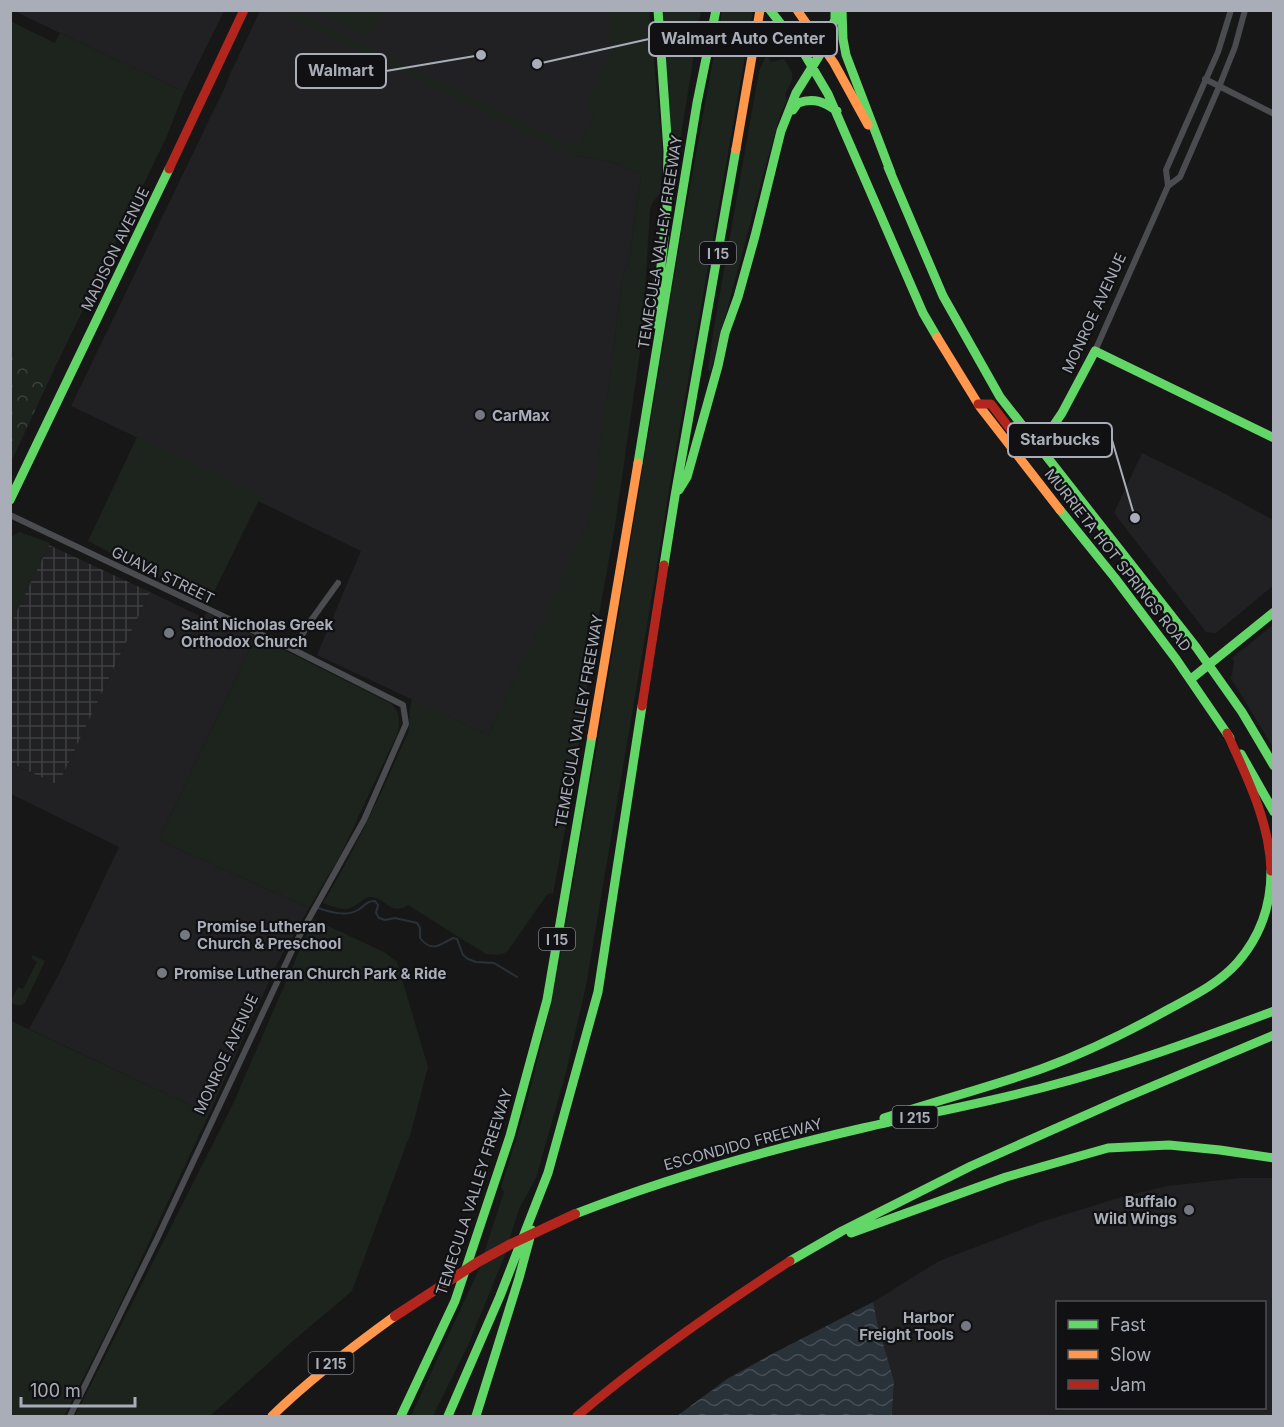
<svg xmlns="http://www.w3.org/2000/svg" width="1284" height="1427" font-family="Inter,sans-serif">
<defs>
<pattern id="industrial-grid" width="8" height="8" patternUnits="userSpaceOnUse" patternTransform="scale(1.5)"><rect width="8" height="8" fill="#212123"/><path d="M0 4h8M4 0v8" fill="none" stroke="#3e3f41"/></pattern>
<pattern id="forest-crowns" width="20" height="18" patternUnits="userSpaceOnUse" patternTransform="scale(1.5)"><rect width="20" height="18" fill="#1d241e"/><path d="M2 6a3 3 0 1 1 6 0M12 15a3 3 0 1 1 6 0" fill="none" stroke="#3b413d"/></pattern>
<pattern id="water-waves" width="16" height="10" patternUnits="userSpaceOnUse" patternTransform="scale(1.5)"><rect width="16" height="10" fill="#2a3239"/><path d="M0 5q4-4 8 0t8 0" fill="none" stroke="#464d54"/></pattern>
</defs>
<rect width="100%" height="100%" fill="#171717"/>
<path fill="#212123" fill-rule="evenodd" d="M14,11H224L184,92Z
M260,11H624L627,48L575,156L596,158L618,164L641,175L629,260L622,280L614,347L591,511L589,520L563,577L488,735L317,655L361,551L258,501L260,496L71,406L225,87L230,74Z
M1142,453L1218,490L1273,520V586L1216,633L1206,632L1114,513Z
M150,592L202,617L207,613L212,615L256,636L159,840L309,908L278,962L209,1114L29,1029L60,972L119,847L11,794L10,763L58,785Z
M1273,625V747L1230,677L1232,675L1234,661L1232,658Z
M1240,1178H1273V1416H892L894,1381L878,1326L873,1302L939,1261L1044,1221L1125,1196L1167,1186ZM1058,1302H1264V1408H1058Z"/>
<path fill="url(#industrial-grid)" d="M49,545L150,592L58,785L11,763L10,623Z"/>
<path fill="#1d241e" d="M277,11H293L571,146L574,140L581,143L595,114L585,108L609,55L610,11H649L662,145L661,193L652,203L650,211L642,338L615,526L591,659L569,808L553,894L550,893L546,896L507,952L498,955L486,954L408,905C390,917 385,896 370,897C365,897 362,901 358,904C346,913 336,908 323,903C356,849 382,791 408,733C411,722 408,710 412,699L488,735L589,520L614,347L622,280L629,260L641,175L618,164L596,158L574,156Z
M316,11H384L374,32L365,34Z
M661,11H701L675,173L674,177L673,178Z
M722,11H753L670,484L656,572L586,986L565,1076L536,1178L519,1209L509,1241L482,1259L504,1192L501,1187L524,1113L542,1042L559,962L596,752L682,230Z
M10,21L55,43L60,33L184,92L167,136L50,378L11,353Z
M767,54L771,62L784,59C796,77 794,76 785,95L787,100L781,113L765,168L711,370L709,371L708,370L713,333L759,71Z
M137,437L261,496L208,604L88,541Z
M19,532L50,543L11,623V537Z
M256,636L390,703C400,711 400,720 398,732L340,856L309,908L159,840Z
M313,919L384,952L397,962L428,1067L411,1132L352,1291L294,1340L210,1416H75L233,1104Z
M33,955L45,961L25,1003C20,1007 16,1005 11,1003V998L12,999L18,987L23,989L37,962L31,958Z
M11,1021L209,1114L114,1317L64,1416H11Z
M508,1248L469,1343L433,1416H411L482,1263Z"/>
<path fill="url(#forest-crowns)" d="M11,353L50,378L11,462Z"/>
<path fill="url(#water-waves)" d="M873,1302L878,1326L894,1381L892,1416H677L727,1379L772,1354Z"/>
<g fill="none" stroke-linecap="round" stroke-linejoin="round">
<path stroke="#2a3239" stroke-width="2" d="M318,908C330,912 346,917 358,910C365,906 366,901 375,901L378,905L376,913L379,918L385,920L395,918L417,923L420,928V938C432,953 439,945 453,938L457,939L463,955L468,959L476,962L494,963L517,977"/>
<path stroke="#4b4c50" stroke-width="6" d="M1205,79L1274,114
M1168,186L1166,170L1218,52L1231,10
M1095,351L1168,186L1180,177L1219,87L1235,47L1245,10
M10,515L294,650L403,705L406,724L364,820L296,942L157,1239L70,1416
M294,650L307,626L338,583"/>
<path stroke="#63d668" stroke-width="9" d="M770,10L805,55L828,94L923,313L937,337
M842,10L843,39L846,55L891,173
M793,110L798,103C814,97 824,102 837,111
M888,167L943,296L1000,397L1196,647L1242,712L1274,766
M655,324L667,209L668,151L658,10
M1039,447L1062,413L1095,351L1274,438
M638,463L697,103L716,10
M679,490L687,477L718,366L725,333L738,297L755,236L781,131L796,93L824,48L835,19V10
M10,500L169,169
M1060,510L1115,578L1176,659L1230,738
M664,565L675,496L736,149
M1191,679L1274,612
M1241,754L1274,812
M884,1118C936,1101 989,1087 1041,1069C1085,1053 1128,1032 1169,1009C1193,996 1218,984 1237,963C1260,937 1271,906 1271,871
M575,1214C670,1177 763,1151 863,1128C923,1114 985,1103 1045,1087C1123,1067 1199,1039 1274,1011
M851,1233L1006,1177L1108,1148L1169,1145L1220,1150L1274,1158
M790,1261L842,1231L971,1166L1122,1099L1274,1035
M401,1416L455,1301L510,1136L547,1000L592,736
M448,1416L500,1296L548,1173L598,992L642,706
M476,1416L519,1278L532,1230"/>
<path stroke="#ff974d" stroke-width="9" d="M797,10L834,63L868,125
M736,149L760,10
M937,337L980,407L1060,510
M592,736L638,463
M272,1416C310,1379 352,1347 395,1316"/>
<path stroke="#b3261e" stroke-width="9" d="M169,169L244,10
M978,404H991L1023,446L1034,451L1039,447
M642,706L664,565
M1227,733C1247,777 1270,823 1271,871
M577,1416C644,1359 716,1309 790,1261"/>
<path stroke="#b3261e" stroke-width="10" d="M395,1316L478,1262L511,1244L575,1214"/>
</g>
<g fill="#757880" stroke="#111113" stroke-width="2">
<circle cx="480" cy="415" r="6"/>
<circle cx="169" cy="633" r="6"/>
<circle cx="185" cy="935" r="6"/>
<circle cx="162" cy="973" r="6"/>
<circle cx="1189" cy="1210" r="6"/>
<circle cx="966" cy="1326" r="6"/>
</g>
<g text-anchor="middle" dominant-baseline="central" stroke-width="4.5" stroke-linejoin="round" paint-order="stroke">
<g fill="#111113" stroke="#7b7e86" stroke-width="1.5">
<rect x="700" y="242" width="36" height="22" rx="4.5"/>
<rect x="539" y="928" width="36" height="22" rx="4.5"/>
<rect x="892.5" y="1106" width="45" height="22" rx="4.5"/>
<rect x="308.5" y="1352" width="45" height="22" rx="4.5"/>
</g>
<g font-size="14" font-weight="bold" fill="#a8adb8">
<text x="718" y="253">I 15</text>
<text x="557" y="939">I 15</text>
<text x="915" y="1117">I 215</text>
<text x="331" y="1363">I 215</text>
</g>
<g font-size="15" fill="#a8adb8" stroke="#111113">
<text transform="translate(660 242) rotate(-81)">TEMECULA VALLEY FREEWAY</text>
<text transform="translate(115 249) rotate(-64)">MADISON AVENUE</text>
<text transform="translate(1094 313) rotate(-65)">MONROE AVENUE</text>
<text transform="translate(1118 560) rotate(52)">MURRIETA HOT SPRINGS ROAD</text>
<text transform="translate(163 575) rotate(26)">GUAVA STREET</text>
<text transform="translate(579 721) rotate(-80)">TEMECULA VALLEY FREEWAY</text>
<text transform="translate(226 1054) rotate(-65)">MONROE AVENUE</text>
<text transform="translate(743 1144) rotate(-15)">ESCONDIDO FREEWAY</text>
<text transform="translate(474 1192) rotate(-72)">TEMECULA VALLEY FREEWAY</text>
</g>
<g font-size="15" font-weight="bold" fill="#a8adb8" stroke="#111113" text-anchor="start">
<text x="492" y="415">CarMax</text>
<text x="181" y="624">Saint Nicholas Greek<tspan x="181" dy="17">Orthodox Church</tspan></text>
<text x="197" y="926">Promise Lutheran<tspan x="197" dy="17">Church &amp; Preschool</tspan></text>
<text x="174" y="973">Promise Lutheran Church Park &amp; Ride</text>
<text x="1177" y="1201" text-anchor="end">Buffalo<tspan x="1177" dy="17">Wild Wings</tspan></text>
<text x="954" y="1317" text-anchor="end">Harbor<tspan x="954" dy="17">Freight Tools</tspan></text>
</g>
</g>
<path fill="none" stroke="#a8adb8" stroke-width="2" d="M537 64L649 39M481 55L386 71M1135 518L1112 440"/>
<g fill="#a8adb8" stroke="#111113" stroke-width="2">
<circle cx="537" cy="64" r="6"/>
<circle cx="481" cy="55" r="6"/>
<circle cx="1135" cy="518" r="6"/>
</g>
<g fill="#111113" stroke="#a8adb8" stroke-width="2">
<rect x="649" y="22" width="188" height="34" rx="6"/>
<rect x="296" y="54" width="90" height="34" rx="6"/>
<rect x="1008" y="423" width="104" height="34" rx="6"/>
</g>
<g font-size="16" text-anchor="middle" font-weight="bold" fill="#a8adb8">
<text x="743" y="44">Walmart Auto Center</text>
<text x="341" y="76">Walmart</text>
<text x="1060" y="445">Starbucks</text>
</g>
<rect width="1284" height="1427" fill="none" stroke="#a8adb8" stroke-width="24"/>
<rect x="1056" y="1301" width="210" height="108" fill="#111113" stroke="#4d4f55" stroke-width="1.5"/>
<rect x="1068" y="1320" width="30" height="9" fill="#63d668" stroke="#4d4f55" stroke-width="1.5"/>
<text x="1110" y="1331" font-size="18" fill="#a8adb8">Fast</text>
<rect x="1068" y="1350" width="30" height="9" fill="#ff974d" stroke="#4d4f55" stroke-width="1.5"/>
<text x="1110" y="1361" font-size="18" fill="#a8adb8">Slow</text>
<rect x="1068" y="1380" width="30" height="9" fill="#b3261e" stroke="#4d4f55" stroke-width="1.5"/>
<text x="1110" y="1391" font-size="18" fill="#a8adb8">Jam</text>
<path d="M21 1397v9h114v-9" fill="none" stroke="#a8adb8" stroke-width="3"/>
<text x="30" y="1397" font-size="18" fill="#a8adb8" stroke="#111113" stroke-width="4.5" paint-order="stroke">100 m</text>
</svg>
